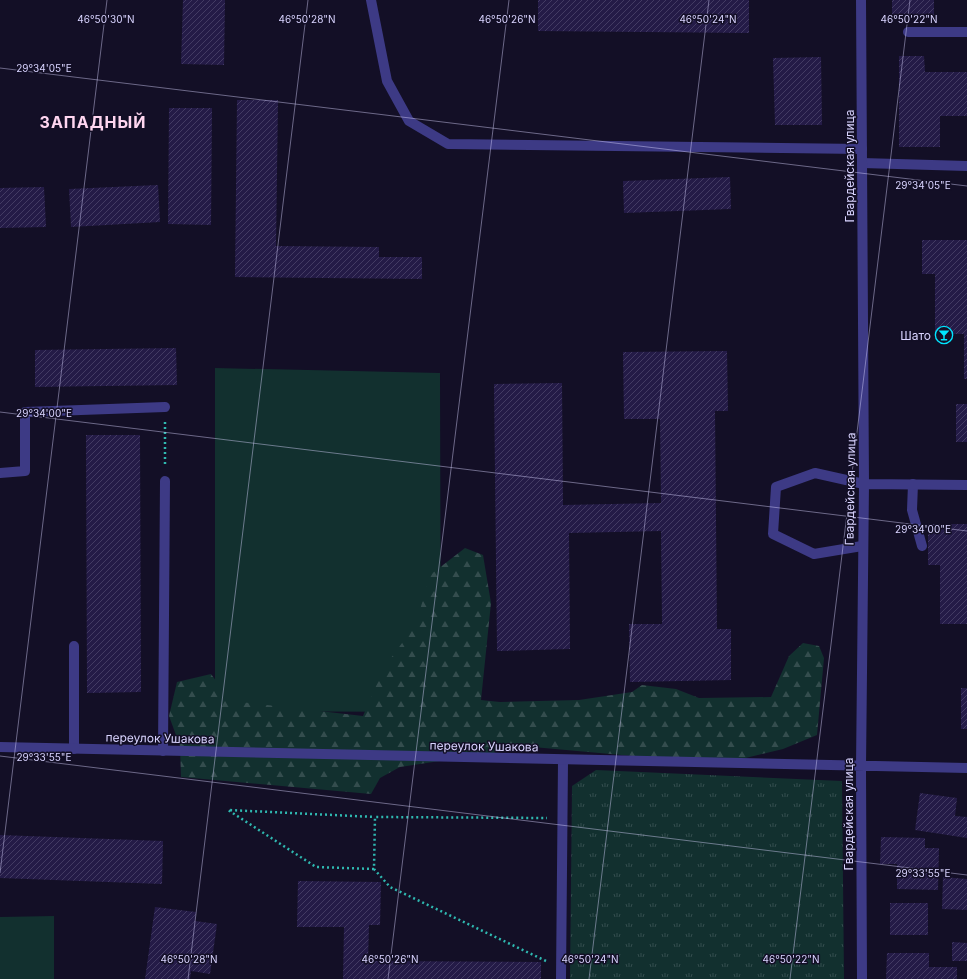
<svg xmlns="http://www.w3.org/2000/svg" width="967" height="979" font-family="Inter,sans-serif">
<defs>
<pattern id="forest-firs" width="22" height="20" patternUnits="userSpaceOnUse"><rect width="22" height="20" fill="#12302f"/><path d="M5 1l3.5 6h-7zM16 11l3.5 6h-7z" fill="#344d4e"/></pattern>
<pattern id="park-tufts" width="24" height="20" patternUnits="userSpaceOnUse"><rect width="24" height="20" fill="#12302f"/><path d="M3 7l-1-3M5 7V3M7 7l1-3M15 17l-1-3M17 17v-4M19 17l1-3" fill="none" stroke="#344d4e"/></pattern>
<pattern id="building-hatch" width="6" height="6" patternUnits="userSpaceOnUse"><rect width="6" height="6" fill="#241b47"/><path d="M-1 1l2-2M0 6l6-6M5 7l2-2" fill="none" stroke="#433b63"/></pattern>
</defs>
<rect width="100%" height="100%" fill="#130f26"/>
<path fill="#12302f" d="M215,368L440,373L441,712L215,711Z
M54,916V979H0V917Z"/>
<path fill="url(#forest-firs)" d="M465,548L483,555L491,603L481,700L500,702L579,700L632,692L642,685L676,689L699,698L771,697L789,656L803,643L819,646L824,658L817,735L783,749L721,764L533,747L400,767L380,778L371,794L181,777L180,746L169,716L177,682L211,674L231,701L363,716L383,669L416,624L430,575Z"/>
<path fill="url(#park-tufts)" d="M596,770L842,781L844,979H570L572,786Z"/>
<path fill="url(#building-hatch)" d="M183,0H225L224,65L181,64Z
M538,0H749V33L538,31Z
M892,0H934V19H892Z
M899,56H924L925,72H967V116H940V147H899Z
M821,57L822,125H775L773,58Z
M237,100H278L276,246L379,247V257H422V279L235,277Z
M169,108H212L211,225L168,224Z
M730,177L731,209L624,213L623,181Z
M158,185L160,222L71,227L69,189Z
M44,187L46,227L0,228V188Z
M922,240H967V379H964V334H935V274H922Z
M176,348L177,385L35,387V350Z
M727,351L728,411H715L717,629H731V680L630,682L629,624H662L661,531L569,533L570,649L497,651L494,384L562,383L563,505L661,503L660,419H624L623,352Z
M956,404H967V442H956Z
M86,435H140L141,692L87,693Z
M928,524H967V624H940V565H928Z
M961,688H967V729H961Z
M920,793L957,798L955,816L967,817V838L915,830Z
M0,835L163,841L162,884L0,878Z
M881,837L925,838V848H939L938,890L897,889V864H880Z
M943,877L967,879V910L942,909Z
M298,881L381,882L380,925H369L368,961L541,962V979H343L344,927H297Z
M890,903H928V935H890Z
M155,907L196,912L195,921L217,924L210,974L191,971L190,979H145Z
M952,942L967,943V961H952Z
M887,953H929V967H957V979H886Z"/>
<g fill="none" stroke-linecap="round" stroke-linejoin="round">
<path stroke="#2fb8b0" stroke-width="2.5" stroke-dasharray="2 3" stroke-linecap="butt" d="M165,422V467
M374,869L316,867L228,810L375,817
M546,961L390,887L374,869L375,817L547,818"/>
<path stroke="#3d3a85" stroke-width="10" d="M371,0L387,81L409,121L448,144L862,149
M908,32H967
M862,163L967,166
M0,473L25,471V412L165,407
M913,484L912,510L922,546
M862,546L814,554L773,534L776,487L815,473L864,484
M74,749V646
M163,751L165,481
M561,979L563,761"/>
<path stroke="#3d3a85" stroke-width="10" d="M861,0L864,484L861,767L862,979
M864,484L967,485
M0,747L967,768"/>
</g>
<path fill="none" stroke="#d9d4ff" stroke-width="1" stroke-opacity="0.45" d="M0,68L967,186M0,412L967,531M0,756L967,875M0,873L107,0M188,979L308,0M388,979L509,0M589,979L709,0M790,979L910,0"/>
<defs>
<symbol id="bar-ring" viewBox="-11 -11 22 22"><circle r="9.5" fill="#130f26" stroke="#00e5ff" stroke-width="1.5"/><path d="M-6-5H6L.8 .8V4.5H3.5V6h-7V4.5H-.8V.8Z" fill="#00e5ff"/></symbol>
</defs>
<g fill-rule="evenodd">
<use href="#bar-ring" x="934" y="325" width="20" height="20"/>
</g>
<g text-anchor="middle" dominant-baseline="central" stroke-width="3" stroke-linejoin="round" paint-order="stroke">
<g font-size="12" fill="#d9d4ff" stroke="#130f26">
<text transform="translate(849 166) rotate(-90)">Гвардейская улица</text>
<text transform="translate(850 489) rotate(-89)">Гвардейская улица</text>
<text transform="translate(160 738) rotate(1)">переулок Ушакова</text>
<text transform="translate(484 746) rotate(1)">переулок Ушакова</text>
<text transform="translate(848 814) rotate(-90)">Гвардейская улица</text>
</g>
<g font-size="12" fill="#d9d4ff" stroke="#130f26" text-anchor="end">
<text x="931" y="335">Шато</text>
</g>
<g font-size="16" font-weight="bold" letter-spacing="1" fill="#ffd6f0" stroke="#130f26">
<text x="93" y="122">ЗАПАДНЫЙ</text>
</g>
</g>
<g font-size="10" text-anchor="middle" fill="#d9d4ff" stroke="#130f26" stroke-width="3" stroke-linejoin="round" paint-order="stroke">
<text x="106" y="23">46°50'30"N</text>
<text x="307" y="23">46°50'28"N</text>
<text x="507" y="23">46°50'26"N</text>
<text x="708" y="23">46°50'24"N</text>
<text x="909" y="23">46°50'22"N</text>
<text x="44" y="72">29°34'05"E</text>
<text x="923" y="189">29°34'05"E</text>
<text x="44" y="417">29°34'00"E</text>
<text x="923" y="533">29°34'00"E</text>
<text x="44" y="761">29°33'55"E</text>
<text x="923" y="877">29°33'55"E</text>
<text x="189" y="963">46°50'28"N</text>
<text x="390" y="963">46°50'26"N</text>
<text x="590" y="963">46°50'24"N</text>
<text x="791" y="963">46°50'22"N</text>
</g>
</svg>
